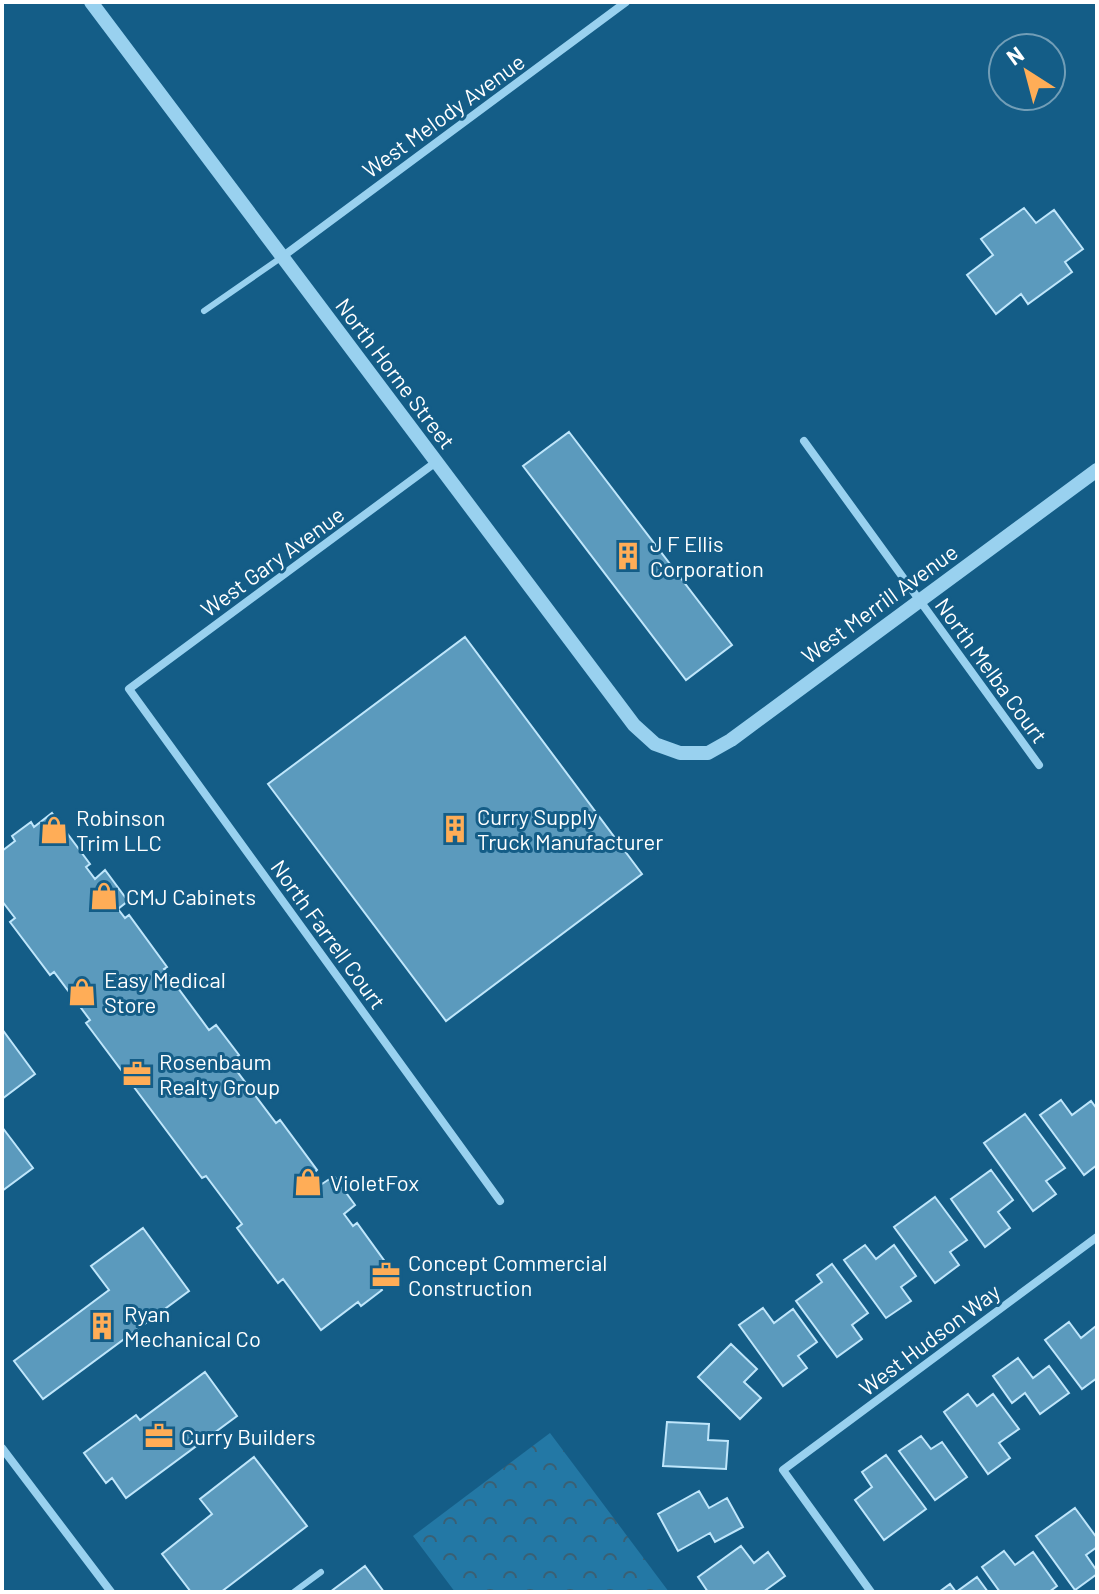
<svg xmlns="http://www.w3.org/2000/svg" width="1099" height="1594" font-family="Barlow,sans-serif">
<defs>
<pattern id="park-crowns" width="20" height="18" patternUnits="userSpaceOnUse" patternTransform="scale(2)"><rect width="20" height="18" fill="#2378a5"/><path d="M2 6a3 3 0 1 1 6 0M12 15a3 3 0 1 1 6 0" fill="none" stroke="#3a6074"/></pattern>
</defs>
<rect width="100%" height="100%" fill="#145d87"/>
<path fill="url(#park-crowns)" d="M550,1433L669,1592H455L413,1536Z"/>
<path fill="#5b9abd" stroke="#bfe6fb" stroke-width="2" d="M1024,208L1036,223L1054,210L1083,249L1065,262L1072,272L1028,304L1021,294L996,314L967,275L993,255L981,239Z
M569,432L732,645L686,680L523,466Z
M465,637L642,874L446,1021L268,784Z
M52,813L90,864L86,867L95,879L105,870L128,901L118,909L125,918L129,915L167,967L164,969L209,1030L216,1025L239,1055L230,1062L276,1123L280,1120L317,1170L314,1173L322,1184L334,1176L355,1205L344,1214L353,1226L357,1223L394,1274L379,1285L382,1290L361,1306L358,1302L321,1330L283,1279L278,1283L237,1228L242,1224L206,1176L202,1178L86,1023L90,1020L54,972L50,975L10,922L15,918L2,901V851L15,841L12,836L31,822L34,827Z
M2,1029L35,1074L2,1099Z
M1061,1100L1072,1115L1091,1101L1097,1109V1165L1084,1175L1040,1115Z
M1025,1114L1065,1168L1046,1181L1056,1194L1033,1211L984,1143Z
M2,1127L33,1168L2,1191Z
M991,1170L1013,1200L998,1212L1010,1228L985,1247L951,1199Z
M935,1197L967,1240L950,1252L959,1265L935,1283L894,1227Z
M143,1228L189,1291L43,1399L14,1361L109,1290L91,1266Z
M865,1245L876,1259L894,1245L916,1276L901,1287L911,1301L886,1318L844,1260Z
M832,1264L868,1313L852,1325L862,1339L837,1357L796,1301L822,1282L817,1275Z
M763,1308L774,1323L793,1309L817,1342L798,1356L807,1368L783,1386L739,1325Z
M1069,1322L1081,1338L1096,1326L1097,1328V1378L1082,1389L1045,1340Z
M731,1344L757,1369L744,1382L761,1398L740,1419L698,1377Z
M1018,1358L1033,1378L1049,1366L1069,1393L1040,1414L1025,1393L1012,1403L993,1376Z
M205,1372L237,1416L126,1498L112,1478L106,1483L84,1453L136,1415L140,1420Z
M968,1394L977,1406L993,1394L1019,1429L999,1443L1010,1458L988,1474L944,1412Z
M667,1422L709,1424L708,1440L728,1441L726,1469L663,1466Z
M921,1436L931,1449L942,1442L967,1477L935,1500L899,1451Z
M886,1455L926,1509L884,1540L855,1500L872,1487L862,1472Z
M254,1457L307,1526L221,1592H191L162,1554L212,1514L200,1499Z
M699,1491L709,1508L727,1498L743,1527L715,1542L710,1533L678,1551L658,1514Z
M1075,1508L1097,1538V1547L1086,1555L1097,1571V1574L1075,1590L1036,1536Z
M741,1546L754,1563L768,1552L785,1576L763,1592H708L698,1577Z
M1004,1551L1015,1565L1033,1552L1057,1586L1049,1592H1000L982,1567Z
M365,1566L384,1592H330Z
M977,1577L988,1592H939L950,1584L956,1592Z"/>
<g fill="none" stroke-linecap="round" stroke-linejoin="round">
<path stroke="#99d1ef" stroke-width="6" d="M204,311L282,257
M294,1592L321,1572"/>
<path stroke="#99d1ef" stroke-width="8" d="M282,257L626,2
M804,441L1039,765
M436,462L129,689L500,1201
M2,1448L111,1592
M871,1592L783,1470L1097,1237"/>
<path stroke="#99d1ef" stroke-width="14" d="M91,2L634,725L655,744L680,753H708L731,740L1097,470"/>
</g>
<defs>
<symbol id="building-bare" viewBox="-9 -9 18 18"><path d="M-4-6H4V6H1V3H-1V6H-4ZM-2.5-4.3h1.7v1.8h-1.7ZM.8-4.3h1.7v1.8H.8ZM-2.5-1h1.7V.8h-1.7ZM.8-1h1.7V.8H.8Z" fill="#ffad57" stroke="#145d87" stroke-width="2.5" paint-order="stroke"/></symbol>
<symbol id="shop-bare" viewBox="-9 -9 18 18"><path d="M-5-2.5h2.3a2.7 3.5 0 0 1 5.4 0H5L5.5 6h-11ZM-1.5-2.5h3a1.5 2.3 0 0 0-3 0Z" fill="#ffad57" stroke="#145d87" stroke-width="2.5" paint-order="stroke"/></symbol>
<symbol id="office-bare" viewBox="-9 -9 18 18"><path d="M-6-3h4V-5.5h4V-3h4V5H-6ZM-1-4.5V-3h2v-1.5ZM-6 0V1H6V0Z" fill="#ffad57" stroke="#145d87" stroke-width="2.5" paint-order="stroke"/></symbol>
</defs>
<g fill-rule="evenodd">
<use href="#building-bare" x="608" y="536" width="40" height="40"/>
<use href="#building-bare" x="435" y="809" width="40" height="40"/>
<use href="#shop-bare" x="34" y="810" width="40" height="40"/>
<use href="#shop-bare" x="84" y="876" width="40" height="40"/>
<use href="#shop-bare" x="62" y="972" width="40" height="40"/>
<use href="#office-bare" x="117" y="1054" width="40" height="40"/>
<use href="#shop-bare" x="288" y="1162" width="40" height="40"/>
<use href="#office-bare" x="366" y="1255" width="40" height="40"/>
<use href="#building-bare" x="82" y="1306" width="40" height="40"/>
<use href="#office-bare" x="139" y="1416" width="40" height="40"/>
</g>
<g text-anchor="middle" dominant-baseline="central" stroke-width="6" stroke-linejoin="round" paint-order="stroke">
<g font-size="22" fill="#fff" stroke="#145d87">
<text transform="translate(443 115) rotate(-36)">West Melody Avenue</text>
<text transform="translate(396 373) rotate(53)">North Horne Street</text>
<text transform="translate(272 561) rotate(-36)">West Gary Avenue</text>
<text transform="translate(879 603) rotate(-36)">West Merrill Avenue</text>
<text transform="translate(992 670) rotate(54)">North Melba Court</text>
<text transform="translate(329 934) rotate(54)">North Farrell Court</text>
<text transform="translate(929 1339) rotate(-37)">West Hudson Way</text>
</g>
<g font-size="22" fill="#fff" stroke="#145d87" text-anchor="start">
<text x="650" y="543">J F Ellis<tspan x="650" dy="25">Corporation</tspan></text>
<text x="477" y="816">Curry Supply<tspan x="477" dy="25">Truck Manufacturer</tspan></text>
<text x="76" y="817">Robinson<tspan x="76" dy="25">Trim LLC</tspan></text>
<text x="126" y="896">CMJ Cabinets</text>
<text x="104" y="979">Easy Medical<tspan x="104" dy="25">Store</tspan></text>
<text x="159" y="1061">Rosenbaum<tspan x="159" dy="25">Realty Group</tspan></text>
<text x="330" y="1182">VioletFox</text>
<text x="408" y="1262">Concept Commercial<tspan x="408" dy="25">Construction</tspan></text>
<text x="124" y="1313">Ryan<tspan x="124" dy="25">Mechanical Co</tspan></text>
<text x="181" y="1436">Curry Builders</text>
</g>
</g>
<rect width="1099" height="1594" fill="none" stroke="#ffffff" stroke-width="8"/>
<g transform="translate(1027 72) rotate(324)"><circle r="38" fill="#145d87" stroke="#729eb7" stroke-width="2"/>
<path d="M0-6L14 30L0 20L-14 30Z" fill="#ffad57"/>
<text y="-12" font-size="22" font-weight="bold" text-anchor="middle" fill="#ffffff">N</text>
</g>
</svg>
